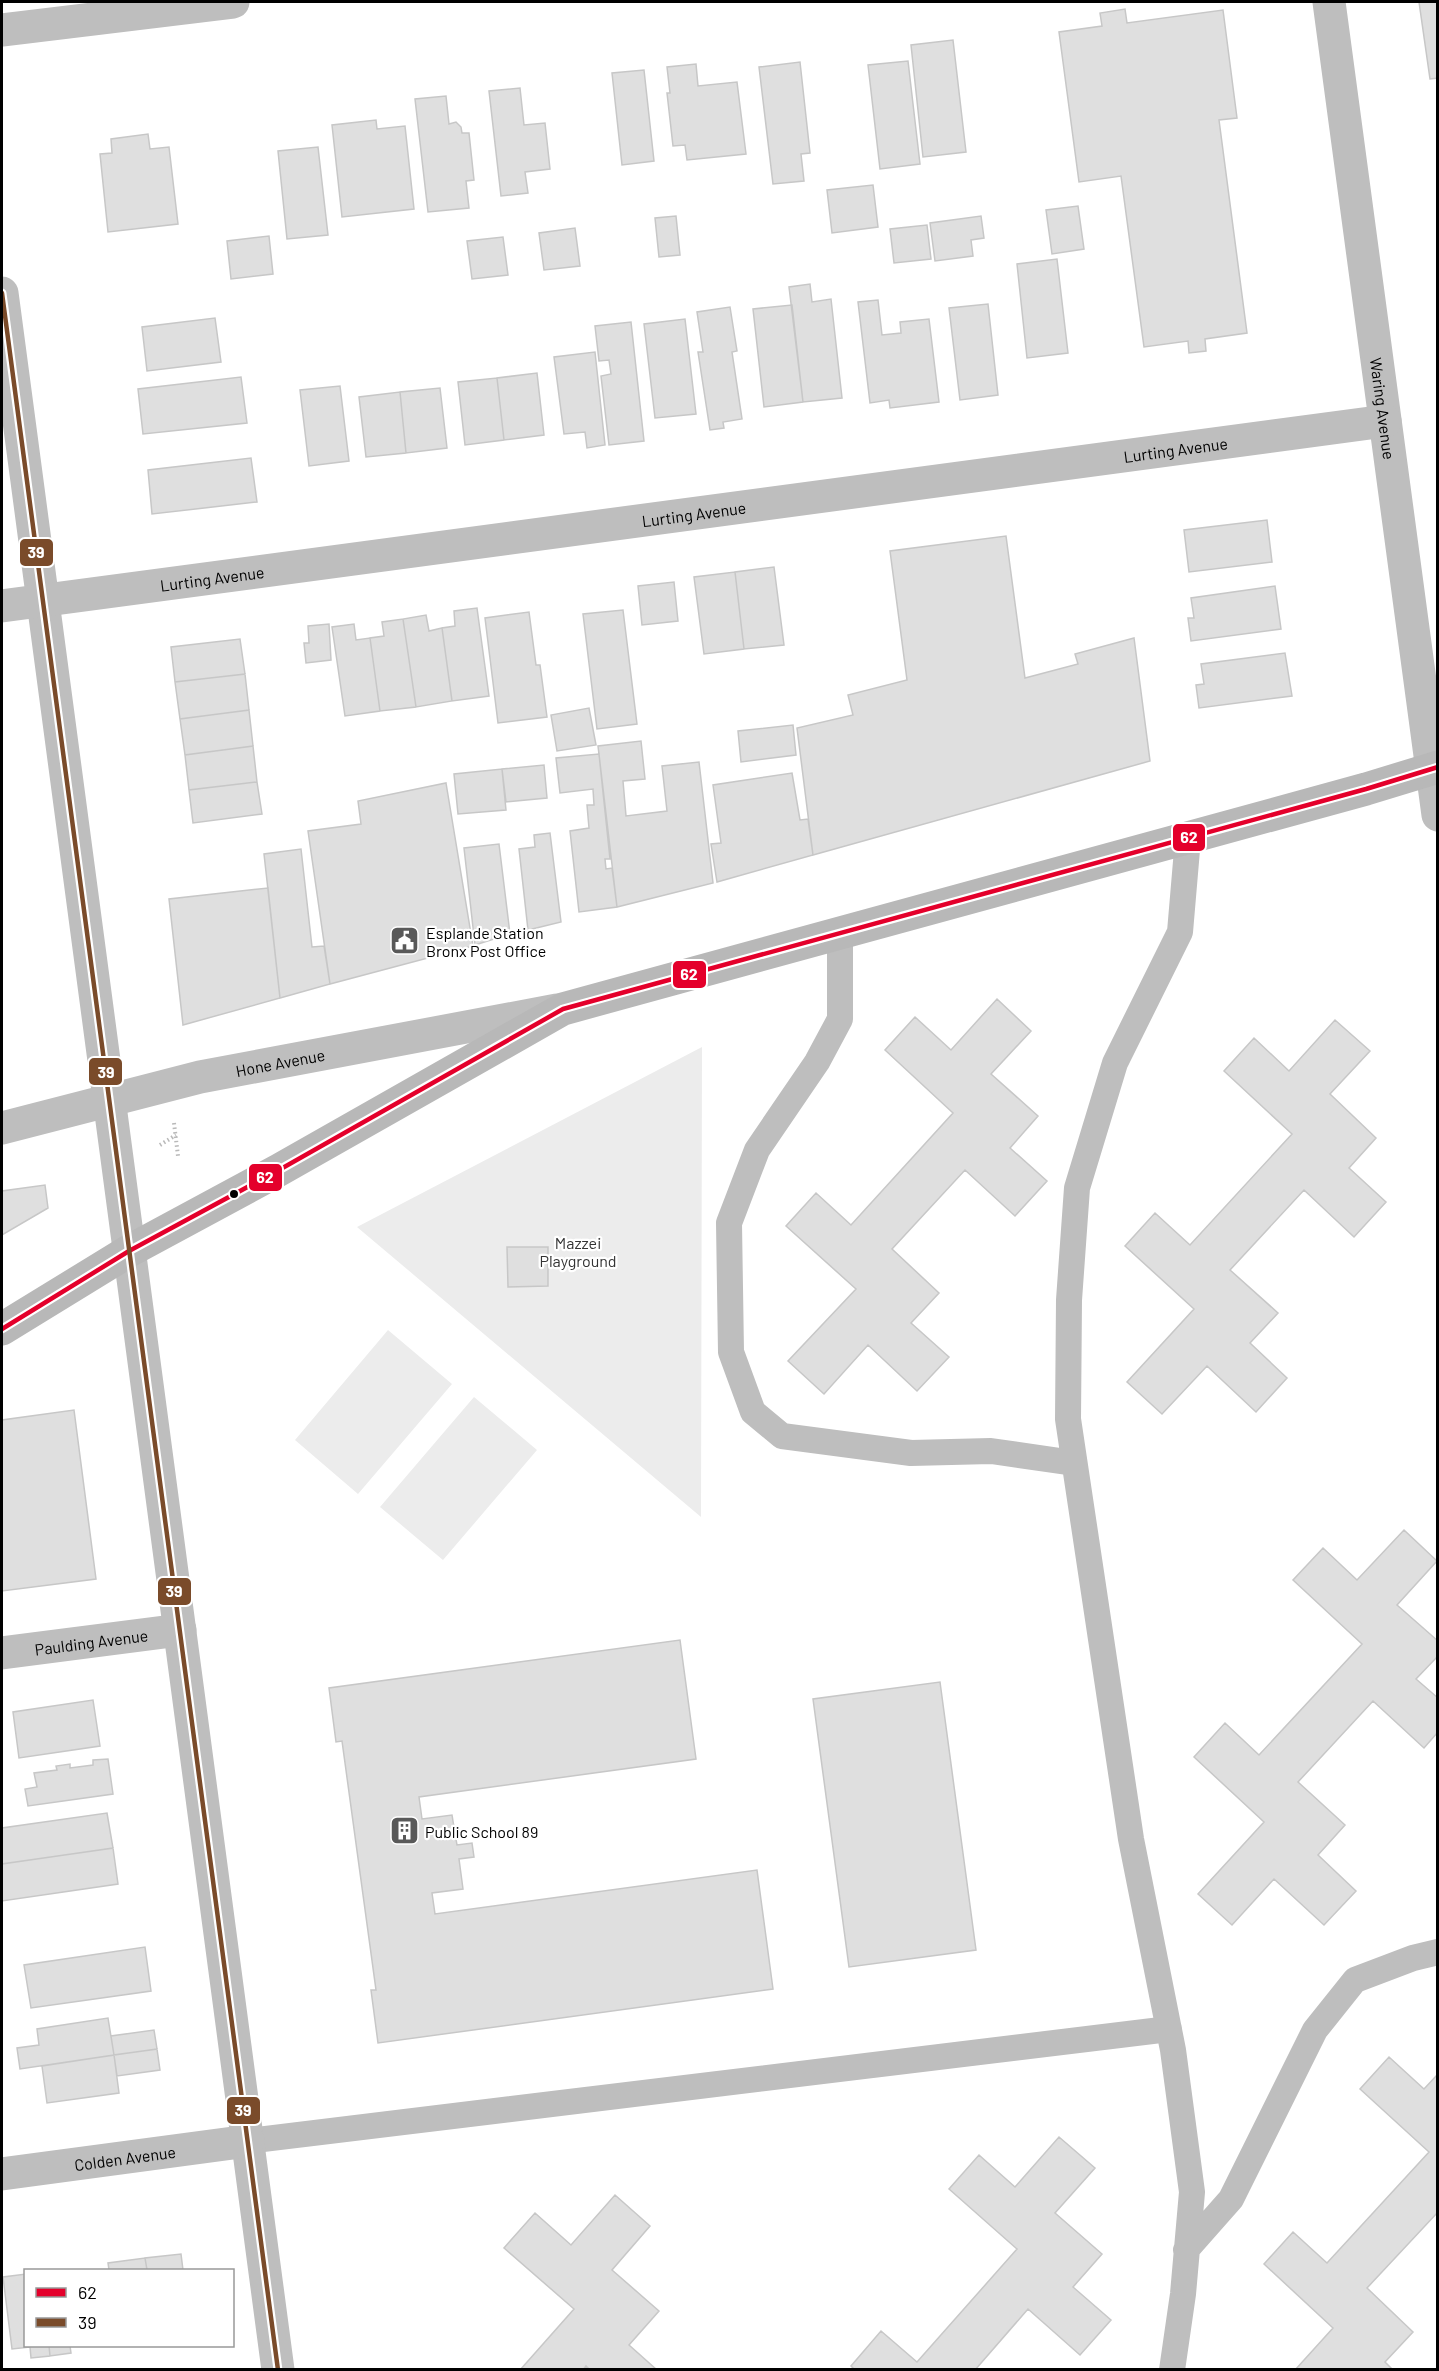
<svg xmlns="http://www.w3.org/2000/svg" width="1439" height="2371" font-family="Barlow,sans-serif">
<rect width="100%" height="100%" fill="#fff"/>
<path fill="#ececec" d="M702,1047L701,1517L357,1227Z
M388,1330L452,1384L358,1494L295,1440Z
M474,1397L537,1450L443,1560L380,1507Z"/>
<path fill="#dfdfdf" stroke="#c7c7c7" stroke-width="1.5" d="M1419,2H1438V78L1430,79Z
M1125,9L1127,23L1223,10L1237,118L1219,120L1247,333L1205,339L1206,351L1189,353L1188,341L1144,347L1121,176L1079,182L1059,32L1102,26L1100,13Z
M953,40L966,152L923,157L911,45Z
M908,61L920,164L880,169L868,65Z
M800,62L810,153L801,154L804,181L773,184L759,67Z
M696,64L698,86L737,82L746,154L687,160L685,145L673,146L667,93H670L667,67Z
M644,70L654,161L622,165L612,73Z
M520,88L524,125L545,123L550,169L525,172L528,193L501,196L489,91Z
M446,96L449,124L456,122L461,127L462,133H469L474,180L466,181L469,208L428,212L415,99Z
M376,120L377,129L405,126L414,209L342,217L332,125Z
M148,134L150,149L169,147L178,224L108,232L100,154L112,153L111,139Z
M318,147L328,235L287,239L278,151Z
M873,185L878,227L832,233L827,190Z
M1078,206L1084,249L1052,254L1046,210Z
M676,216L680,255L659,257L655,218Z
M981,216L984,238L971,240L973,256L935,261L930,223Z
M927,225L931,259L894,263L890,229Z
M575,228L580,266L544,270L539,233Z
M269,236L273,274L231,279L227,241Z
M503,237L508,275L472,279L467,241Z
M1057,259L1068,353L1027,358L1017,264Z
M810,284L812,302L831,299L842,398L803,402L789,287Z
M878,300L882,335L901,333L900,322L929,319L939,402L890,408L889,400L870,403L858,302Z
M988,304L998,395L960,400L949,308Z
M792,305L803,402L764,407L753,309Z
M730,307L737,351L732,352L742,419L723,422L724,428L710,430L698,352H703L697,312Z
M215,318L221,362L147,371L142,327Z
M685,319L696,414L655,418L644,324Z
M631,322L644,441L609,445L601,376L611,374L609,360L599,361L595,326Z
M595,352L605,445L587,448L585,432L564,434L554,357Z
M537,373L544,435L504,440L497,378Z
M241,377L247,423L143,434L138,389Z
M497,378L504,440L465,445L458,382Z
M340,386L349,461L309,466L300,390Z
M440,388L447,448L406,453L400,392Z
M400,392L406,453L366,457L359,397Z
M251,458L257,502L152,514L148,470Z
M1267,520L1272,562L1189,572L1184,530Z
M1006,536L1025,678L1078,664L1075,654L1134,638L1150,761L813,855L797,728L853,715L848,695L907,680L890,551Z
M774,567L784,645L744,649L735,572Z
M735,572L744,649L704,654L694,577Z
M674,582L678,621L642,625L638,586Z
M1275,586L1281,629L1191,641L1188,618H1194L1191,598Z
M477,608L489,696L452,701L442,628L455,626L454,611Z
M623,610L637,724L597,729L583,614Z
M529,612L536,665H540L547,717L498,723L485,618Z
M426,615L429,631L442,628L452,701L416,707L403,619Z
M403,619L416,707L380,711L370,638L384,636L382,622Z
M329,624L331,660L306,663L304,643H309L308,626Z
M354,624L356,640L370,638L380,711L345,716L332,627Z
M240,639L245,674L175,682L171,647Z
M1285,653L1292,696L1199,708L1196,685L1204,684L1201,664Z
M245,674L249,710L180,719L175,682Z
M589,708L596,745L557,751L551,715Z
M249,710L253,746L185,755L180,719Z
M793,725L796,755L741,762L738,731Z
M641,741L645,779L623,781L626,816L667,811L662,766L699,762L713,883L617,907L598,746Z
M253,746L257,782L189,790L185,755Z
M599,754L610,859H605L606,869L612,868L617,907L579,912L570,831L589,828L587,805H594L593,789L560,793L556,758Z
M544,765L547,798L506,802L502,769Z
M502,769L506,810L458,814L454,774Z
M792,773L800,820L808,819L813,855L717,882L711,844L721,843L713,785Z
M257,782L262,814L193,823L189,790Z
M446,783L473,946L330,984L308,831L361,824L358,801Z
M550,833L561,922L528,930L519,849L535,847L534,835Z
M499,844L510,934L475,945L464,848Z
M301,849L312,947L324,946L330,984L280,998L264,854Z
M268,888L280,998L183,1025L169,899Z
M997,999L1031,1031L991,1074L1038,1116L1010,1148L1047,1181L1015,1216L965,1170L892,1249L939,1293L911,1323L949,1357L917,1391L868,1345L824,1394L788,1361L856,1289L786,1226L816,1193L851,1225L953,1113L885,1050L915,1017L951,1050Z
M1335,1020L1370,1051L1330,1094L1376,1138L1349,1168L1386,1202L1354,1237L1304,1190L1230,1270L1278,1313L1250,1343L1287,1378L1256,1412L1207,1366L1162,1414L1127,1382L1194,1309L1125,1246L1155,1213L1190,1245L1292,1134L1224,1071L1254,1038L1289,1071Z
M45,1185L48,1208L2,1235V1191Z
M507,1247H548V1286L508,1287Z
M74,1410L96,1579L2,1591V1420Z
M1404,1530L1437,1561L1397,1605L1438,1641V1656L1416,1679L1438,1698V1732L1424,1748L1373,1701L1298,1782L1345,1825L1318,1855L1356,1891L1324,1925L1274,1879L1232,1925L1198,1894L1264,1822L1194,1757L1225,1723L1259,1755L1362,1644L1293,1580L1323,1548L1357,1580Z
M680,1640L696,1759L419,1797L422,1819L452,1815L457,1845L472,1843L474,1857L459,1859L463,1889L432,1893L435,1914L757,1870L773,1989L378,2043L371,1990H376L342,1741L336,1742L329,1688Z
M940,1682L976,1950L849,1967L813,1699Z
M93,1700L100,1746L19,1758L13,1712Z
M108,1759L113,1794L28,1806L25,1789L37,1787L34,1773L57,1770L56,1766L70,1764V1768L93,1765V1760Z
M107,1813L113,1848L2,1864V1828Z
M113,1848L118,1884L2,1901V1864Z
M145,1947L151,1991L31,2008L24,1965Z
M108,2018L114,2055L20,2069L17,2048L39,2045L37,2029Z
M154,2030L157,2049L114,2055L111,2036Z
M157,2049L160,2070L117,2076L114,2055Z
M114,2055L119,2093L47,2103L42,2066Z
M1389,2057L1424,2089L1438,2074V2212L1367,2288L1413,2332L1385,2362L1393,2370H1295L1333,2328L1264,2264L1293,2232L1327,2263L1429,2152L1360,2089Z
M1059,2137L1095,2168L1055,2213L1102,2254L1073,2287L1111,2320L1080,2355L1028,2309L975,2370H855L851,2366L881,2331L917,2362L1017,2249L949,2189L979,2155L1015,2187Z
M615,2195L650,2226L612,2270L659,2311L629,2345L657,2370H590L586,2366L583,2370H520L574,2309L504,2248L535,2213L571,2245Z
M181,2254L183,2270H147L145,2258Z
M145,2258L147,2270H109L108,2263Z
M26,2274V2346H49L50,2356L31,2358L30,2347L12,2349L3,2277Z
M49,2346H70L71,2353L50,2356Z"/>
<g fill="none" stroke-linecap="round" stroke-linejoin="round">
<path stroke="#b9b9b9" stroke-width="4" stroke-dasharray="1.5 3" stroke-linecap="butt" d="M174,1123L178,1156
M160,1145L176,1135"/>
<path stroke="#bebebe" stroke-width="26" d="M840,935V1019L817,1062L757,1150L729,1223L731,1352L753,1412L782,1436L911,1453L991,1451L1074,1463
M248,2141L1169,2029
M1186,2250L1231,2199L1315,2030L1355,1980L1413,1958L1438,1952
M1172,2370L1183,2294L1192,2192L1173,2050L1131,1839L1068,1419L1069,1300L1077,1188L1115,1063L1180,932L1188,838"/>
<g stroke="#bebebe" stroke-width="33">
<path id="s1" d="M1329,2L1438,815"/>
<path d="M2,293L278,2370"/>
<path id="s2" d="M2,606L1385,421"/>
<path id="s3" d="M2,1128L200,1077L557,1010"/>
<path id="s4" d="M2,1653L180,1630"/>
<path id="s5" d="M2,2174L248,2141"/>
</g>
<path stroke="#bebebe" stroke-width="33" d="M2,30L233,2"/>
<path stroke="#b8b8b8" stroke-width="33" d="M2,1329L129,1251L279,1170L563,1009L1366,789L1438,767"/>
<defs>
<path id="bus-1" d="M2,1329L129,1251L279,1170L563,1009L1366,789L1438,767"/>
<path id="bus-2" d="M2,293L278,2370"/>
</defs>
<use href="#bus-1" stroke="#fff" stroke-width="9"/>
<use href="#bus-2" stroke="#fff" stroke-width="9"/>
<use href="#bus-1" stroke="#e4002b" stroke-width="4.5"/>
<use href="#bus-2" stroke="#7a4b2a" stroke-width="4.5"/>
</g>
<defs>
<symbol id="civic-square" viewBox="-11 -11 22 22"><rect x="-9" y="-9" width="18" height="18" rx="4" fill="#595959" stroke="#fff"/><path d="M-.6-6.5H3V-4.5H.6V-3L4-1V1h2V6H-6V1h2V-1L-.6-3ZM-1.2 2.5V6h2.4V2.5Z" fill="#fff"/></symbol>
<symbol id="building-square" viewBox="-11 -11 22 22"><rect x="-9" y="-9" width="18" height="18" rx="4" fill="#595959" stroke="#fff"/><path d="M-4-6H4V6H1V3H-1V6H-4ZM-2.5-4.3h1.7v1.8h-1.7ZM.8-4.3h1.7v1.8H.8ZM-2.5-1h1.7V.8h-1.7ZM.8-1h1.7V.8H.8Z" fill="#fff"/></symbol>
</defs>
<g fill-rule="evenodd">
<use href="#civic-square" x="388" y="924" width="33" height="33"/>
<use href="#building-square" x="388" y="1814" width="33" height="33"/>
</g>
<circle fill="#000" stroke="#fff" stroke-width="2" cx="234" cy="1194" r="5"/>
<g text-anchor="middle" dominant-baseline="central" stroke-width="4.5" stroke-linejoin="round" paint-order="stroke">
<g font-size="16" fill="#000" stroke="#fff">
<text stroke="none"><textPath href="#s1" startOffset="410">Waring Avenue</textPath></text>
<text stroke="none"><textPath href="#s2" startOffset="1184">Lurting Avenue</textPath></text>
<text stroke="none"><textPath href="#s2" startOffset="698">Lurting Avenue</textPath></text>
<text stroke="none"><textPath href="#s2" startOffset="212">Lurting Avenue</textPath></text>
<text stroke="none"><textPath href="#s3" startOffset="286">Hone Avenue</textPath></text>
<text stroke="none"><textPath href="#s4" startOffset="90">Paulding Avenue</textPath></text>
<text stroke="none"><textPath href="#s5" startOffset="124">Colden Avenue</textPath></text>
</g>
<g font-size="16" fill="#000" stroke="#fff" text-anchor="start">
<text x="426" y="932">Esplande Station<tspan x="426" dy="18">Bronx Post Office</tspan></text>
<text x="425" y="1831">Public School 89</text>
</g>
<g font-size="16" fill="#333" stroke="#fff">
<text x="578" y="1242">Mazzei<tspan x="578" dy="18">Playground</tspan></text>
</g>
</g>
<g stroke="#fff" stroke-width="2">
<rect x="19" y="538" width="35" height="29" rx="6" fill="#7a4b2a"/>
<rect x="1172" y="823" width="34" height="29" rx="6" fill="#e4002b"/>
<rect x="672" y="960" width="35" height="29" rx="6" fill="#e4002b"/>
<rect x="88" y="1057" width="35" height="29" rx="6" fill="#7a4b2a"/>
<rect x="248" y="1163" width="35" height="29" rx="6" fill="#e4002b"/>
<rect x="157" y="1577" width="35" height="29" rx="6" fill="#7a4b2a"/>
<rect x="226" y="2096" width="35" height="29" rx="6" fill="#7a4b2a"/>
</g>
<g font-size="16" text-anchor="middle" font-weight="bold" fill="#fff">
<text x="36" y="558">39</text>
<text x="1189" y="843">62</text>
<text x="689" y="980">62</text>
<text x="106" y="1078">39</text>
<text x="265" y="1183">62</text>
<text x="174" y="1597">39</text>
<text x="243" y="2116">39</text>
</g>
<rect width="1439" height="2371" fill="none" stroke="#000000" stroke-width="6"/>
<rect x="24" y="2269" width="210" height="78" fill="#ffffff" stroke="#999999" stroke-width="1.5"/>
<rect x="36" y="2288" width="30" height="9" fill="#e4002b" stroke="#999999" stroke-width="1.5"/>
<text x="78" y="2299" font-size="18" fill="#000000">62</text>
<rect x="36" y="2318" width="30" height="9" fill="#7a4b2a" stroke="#999999" stroke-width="1.5"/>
<text x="78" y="2329" font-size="18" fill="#000000">39</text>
</svg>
